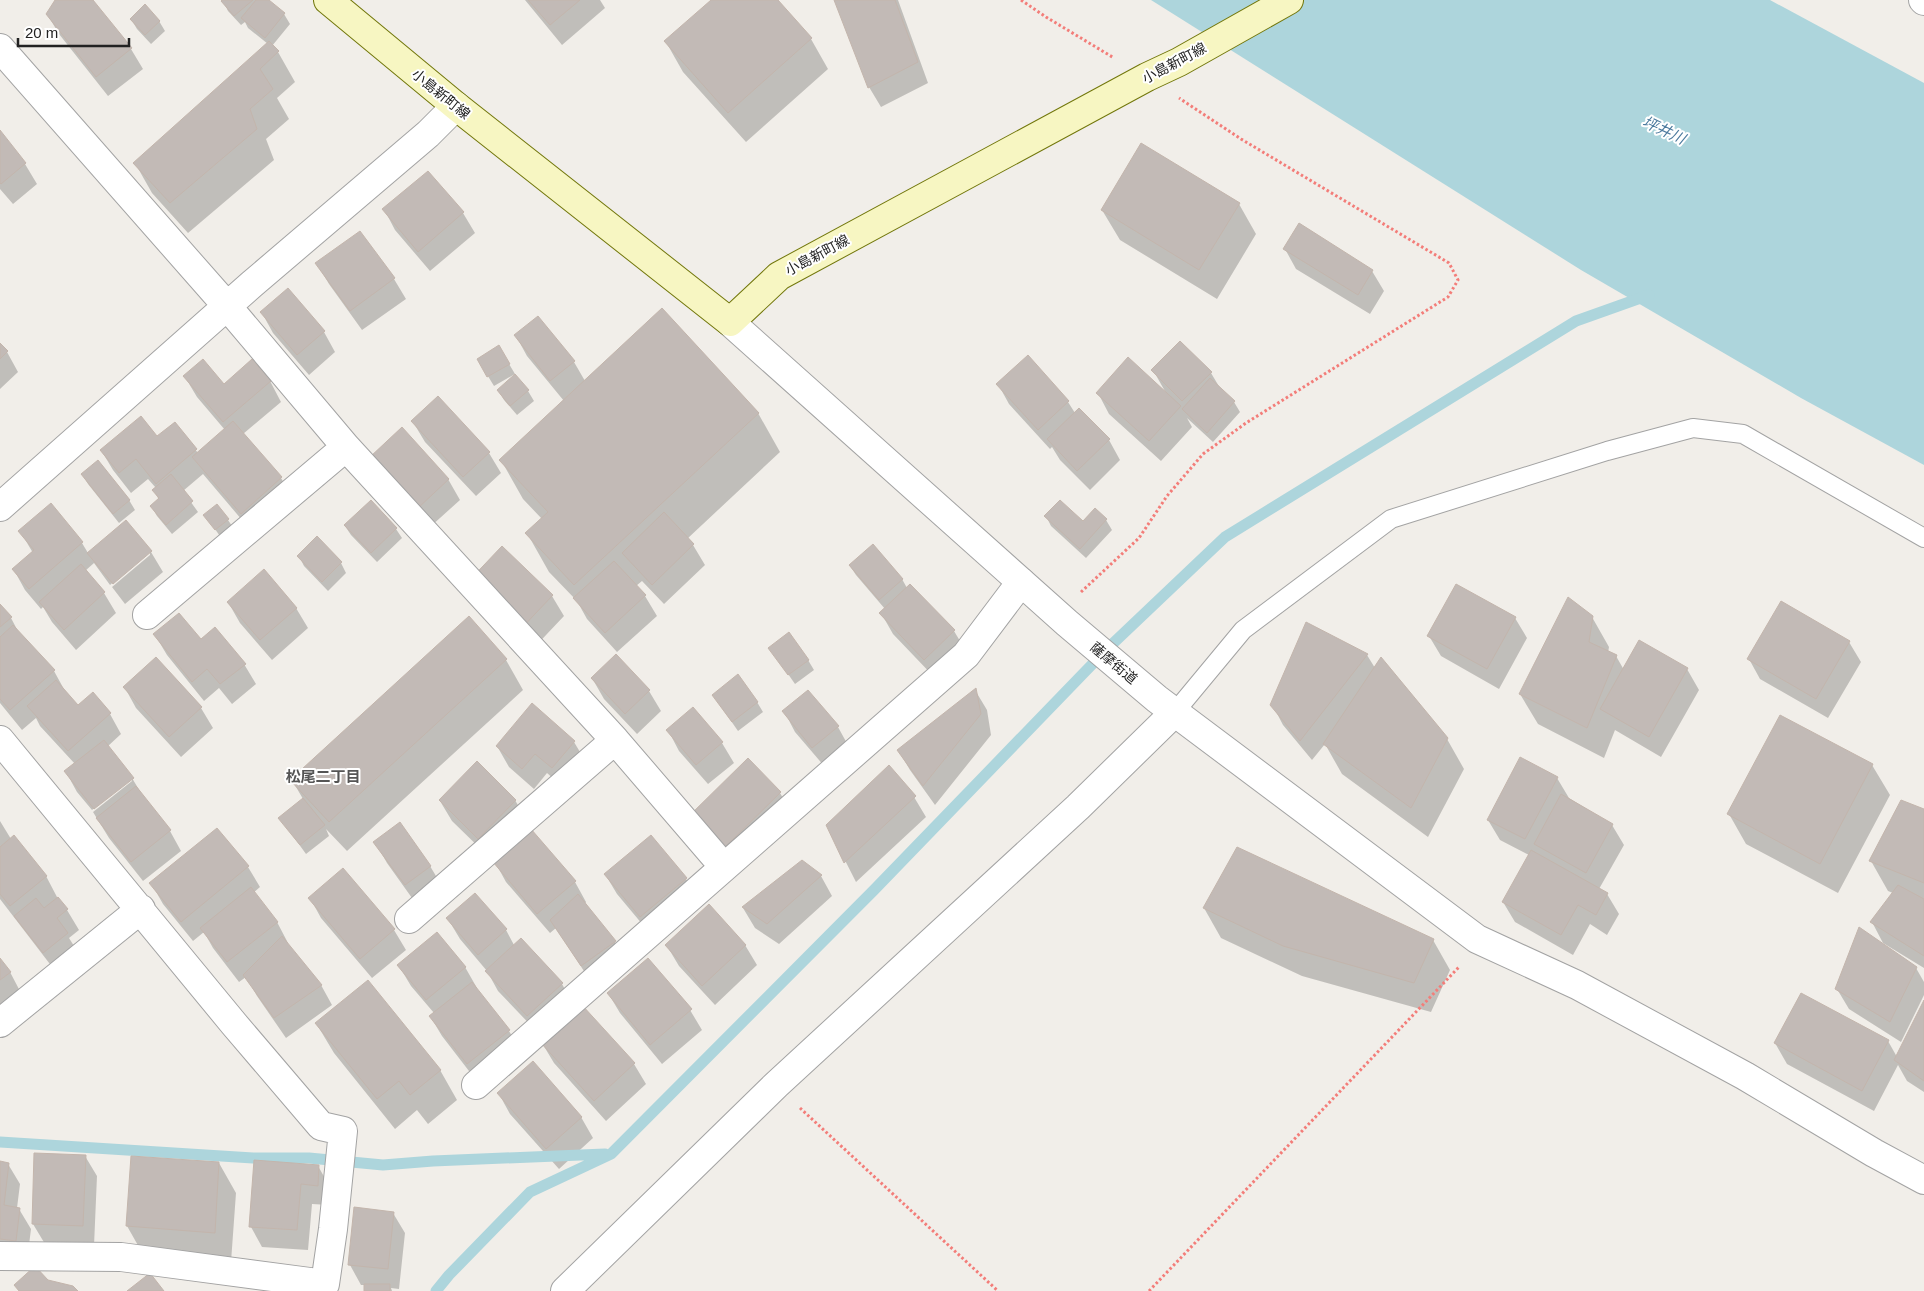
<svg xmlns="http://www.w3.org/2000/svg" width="1924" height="1291" font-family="Arial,'Noto Sans JP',sans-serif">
<rect width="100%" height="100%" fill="#f1eee9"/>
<path fill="#add5dc" d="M1151,0H1770L1924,83V465L1801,398L1581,270Z"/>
<path fill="#0003" d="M57,0H92L131,49L143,69L108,96L59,34L47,14Z
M224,0H267L284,14L290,24L272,46L278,52L295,82L277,98L289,119L266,139L274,160L188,233L152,193L135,163L268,44L248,28L245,22L241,25L228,11L223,1Z
M525,0H600L605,8L562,45Z
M713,0H776L811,39L828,69L746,142L683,72L666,42Z
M836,0H898L928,83L881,107L869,87Z
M131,19L159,21L165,31L151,44L137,29Z
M0,132L25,164L37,184L13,204L0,189Z
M428,172L463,213L475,233L430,271L395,230L384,209Z
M1239,204L1256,234L1217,299L1120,240L1102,210Z
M1285,249L1372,271L1384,291L1370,314L1296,269Z
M317,264L394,279L406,299L362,330L329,284Z
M262,313L324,332L335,352L309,375L273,333Z
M516,336L574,362L585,381L758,413L780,452L687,539L693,545L705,565L664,604L642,581L636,586L645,596L657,616L617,652L587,619L577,601L549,572L527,533L542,519L523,499L501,460L564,401L527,356Z
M0,345L7,352L18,372L0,389Z
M499,347L515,374L494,386L478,360Z
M1153,370L1211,373L1220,388L1234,402L1240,412L1213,442L1187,418L1192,427L1161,461L1109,414L1098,393H1166Z
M185,377L224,385L270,381L281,402L243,434L281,478L293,498L253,533L203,474L183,491L198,512L172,534L157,516L151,506L159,500L154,491L156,488L148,479L131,493L113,470L101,450L157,438L174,423L198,453L225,430L197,397Z
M998,384L1068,402L1075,413L1109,440L1120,460L1090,490L1060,460L1052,447L1050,449L1009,404Z
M498,390L528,391L534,401L517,415L504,400Z
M413,422L489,453L501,473L476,496L425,442Z
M372,457L448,479L460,500L430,527Z
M82,474L129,500L135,510L119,523L88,484Z
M50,505L82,543L88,553L126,522L151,552L163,572L125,604L112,587L150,555V551L110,585L94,563L85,571L104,593L116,613L76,650L52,622L43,607L41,609L25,590L14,570L33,553L20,531Z
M205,515L228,520L234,529L222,539Z
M1046,516L1083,523L1106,520L1112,530L1086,558L1051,526Z
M345,526L396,529L402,538L377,562L351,535Z
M502,548L552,596L564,616L529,653Z
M299,556L341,563L346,573L328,591L304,566Z
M850,566L902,579L907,588L954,631L966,651L936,679L893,634L881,613L885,609L856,575Z
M228,602L296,608L308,628L272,660L240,623Z
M0,605L11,618L20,635L54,671L65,691L78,707L110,714L121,734L107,747L132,778L92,810L77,792L66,772L75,764L40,726L36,718L22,730L0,703Z
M1592,617L1609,647L1608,653L1616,656L1624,670L1687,669L1699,690L1661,757L1615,730L1604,758L1538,724L1520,694Z
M469,618L506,660L523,690L347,851L326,829L329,836L306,854L280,818L303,799L292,780Z
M1515,618L1527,638L1499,689L1441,656L1429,636Z
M1307,624L1367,655L1375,668L1447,739L1464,769L1428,837L1342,774L1325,744L1312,760L1283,725L1272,704Z
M155,635L244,664L256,684L232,704L219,688L204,701L167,655Z
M1849,642L1861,662L1828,718L1760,679L1749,659Z
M770,648L808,660L814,670L795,684Z
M616,656L649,691L661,711L637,734L604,699L592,678Z
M156,659L201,708L213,728L181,757L136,708L125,688Z
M975,690L987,710L991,735L935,805L910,770L898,750Z
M713,695L757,702L763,712L738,731Z
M784,711L838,727L849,747L825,767L795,732Z
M1781,717L1872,765L1890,795L1838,893L1746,844L1729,814Z
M668,730L722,743L734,763L708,784L679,751Z
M574,742L586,762L564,788L547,773L534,789L509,767L497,746Z
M748,760L780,793L792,813L732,872L688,818Z
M132,778L144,798L170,831L181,851L143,881L109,838L93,812L132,781Z
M1557,778L1569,798L1612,825L1624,845L1599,889L1607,894L1619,914L1607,935L1590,924L1573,955L1515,922L1503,902L1529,855L1500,840L1488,820Z
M914,797L926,817L856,882L827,825Z
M515,800L527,821L490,858L452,821L440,801Z
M1924,810V968L1883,943L1872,922L1893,893L1888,891L1871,861Z
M0,821L11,839L46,876L57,897L67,910L79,930L69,938L79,954L56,972L0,899Z
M217,829L248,867L260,887L253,893L277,922L288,943L287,944L321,985L332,1005L286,1038L257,996L246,977L239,982L213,948L204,932L193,941L163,904L151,883Z
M651,836L686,879L698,899L653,937L617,894L605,874Z
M375,842L430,866L442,886L417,905L387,863Z
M495,862L575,882L586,902L585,904L615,942L627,962L593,985L556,928L550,933L506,882Z
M802,862L821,876L832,896L779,944L755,928L743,908Z
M343,870L394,930L406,950L372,978L321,918L310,898Z
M475,895L506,930L514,945L562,984L573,1004L540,1035L498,991L487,971L460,939L448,919Z
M1204,908L1433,940L1450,970L1431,1012L1302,976L1221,938Z
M745,945L757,965L715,1005L679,966L667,946Z
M0,960L10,972L21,993L0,1010Z
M399,966L465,967L477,988L476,989L509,1031L521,1051L479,1084L442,1036L430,1016L434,1013L411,986Z
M1916,968L1924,982V995L1901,1042L1849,1009L1837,989Z
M608,993L690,1010L702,1030L662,1064L620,1013Z
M1801,994L1888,1041L1897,1057L1924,1003V1092L1907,1081L1898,1065L1874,1111L1787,1064L1775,1043Z
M316,1023L440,1070L457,1100L428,1124L417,1110L395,1129L334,1053Z
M542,1043L634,1064L646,1084L606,1121L554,1063Z
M499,1094L581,1117L593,1138L559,1169L510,1114Z
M85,1156L97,1176L94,1246L45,1244L33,1224Z
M0,1163L8,1164L20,1184L17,1208L19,1209L31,1229L27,1261L0,1257Z
M219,1163L236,1193L231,1262L144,1256L127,1226Z
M318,1166L330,1187L329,1205L312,1204L308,1250L262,1247L251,1227Z
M393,1213L405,1233L399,1289L391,1288L392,1291H365L366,1285H361L350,1265Z"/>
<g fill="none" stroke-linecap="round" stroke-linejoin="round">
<path stroke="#add5dc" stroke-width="11" d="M0,1142L253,1158H309L383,1165L433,1161L605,1154
M436,1291L449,1275L530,1192L611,1154L874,890L1106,650L1225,537L1576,321L1649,295"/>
</g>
<path fill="#c2bab6" stroke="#c3b5ac" d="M55,0H93L132,48L96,77L46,14Z
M222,0H253L234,16L221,1Z
M256,0H269L285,13L265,38L241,18Z
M528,0H580L550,25Z
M711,0H778L812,38L728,113L664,41Z
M834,0H895L918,62L868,88Z
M145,4L160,21L145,35L130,19Z
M269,41L279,51L260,69L273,89L250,109L257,129L170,203L133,163Z
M0,130L26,163L1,184L0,183Z
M1141,143L1240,203L1199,270L1101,210Z
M428,171L464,212L418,252L382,209Z
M1299,223L1373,270L1358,295L1283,249Z
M360,231L395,278L350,311L315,263Z
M288,288L325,331L297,355L260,312Z
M662,308L759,413L574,585L525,533L548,512L499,460Z
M538,316L575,361L550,381L514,335Z
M1180,341L1212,372L1182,401L1151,370Z
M0,343L8,351L0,359Z
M499,345L510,364L487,377L477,359Z
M1028,355L1069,401L1038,430L996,384Z
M1128,357L1181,406L1149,441L1096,393Z
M203,359L224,384L252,359L271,381L223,422L183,376Z
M515,374L529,390L510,406L497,390Z
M1210,378L1235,401L1207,433L1182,409Z
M438,396L490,452L463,477L411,421Z
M1079,408L1110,439L1077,471L1047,439Z
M141,416L157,436L175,422L197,449L156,484L136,459L119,473L100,450Z
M233,421L282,477L241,514L192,457Z
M402,427L449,479L418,508L370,457Z
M98,460L130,500L113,514L81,474Z
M171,474L193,501L166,525L150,506L159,498L152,490Z
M371,500L397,528L371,553L344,525Z
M1060,500L1083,521L1095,508L1107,519L1080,549L1044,516Z
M51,503L83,542L29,589L12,569L34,550L18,531Z
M217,504L229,519L215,530L203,515Z
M664,512L694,544L652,585L622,553Z
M126,520L152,551L113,584L87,553Z
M317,536L342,562L322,582L297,556Z
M873,544L903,579L879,600L849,565Z
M502,546L553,595L516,634L465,585Z
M614,561L646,595L605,633L573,598Z
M81,564L105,592L64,630L39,602Z
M264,569L297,608L260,640L227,602Z
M910,584L955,630L924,660L879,613Z
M1456,584L1516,617L1487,669L1427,636Z
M1568,597L1593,616L1589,642L1617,655L1587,728L1519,694Z
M1781,601L1850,641L1816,699L1747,659Z
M0,604L12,617L0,627Z
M179,613L201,639L215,627L246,664L220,684L207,669L192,682L153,634Z
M469,616L507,659L329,822L290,780Z
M1306,622L1368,654L1300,741L1270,705Z
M13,625L55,670L10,710L0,699V637Z
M789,632L809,660L788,675L768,648Z
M1639,640L1688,668L1649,737L1600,709Z
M616,654L650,690L625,714L591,678Z
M156,657L202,707L169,737L123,687Z
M1381,657L1448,738L1411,808L1323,744Z
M738,674L758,702L732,722L712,695Z
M56,680L78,705L93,692L111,713L68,751L27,706Z
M976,688L981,714L923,786L897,750Z
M808,690L839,726L812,748L782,711Z
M532,703L575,741L552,768L535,754L522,769L496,746Z
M693,707L723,742L696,765L666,730Z
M1780,715L1873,764L1820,864L1727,814Z
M104,740L134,778L94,809L64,771Z
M1520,757L1558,777L1525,839L1487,820Z
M748,758L781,792L720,852L687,818Z
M477,761L516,800L478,839L439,800Z
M889,765L916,796L844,863L826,825Z
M136,786L171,830L131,862L96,818Z
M1561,794L1613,824L1586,873L1534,844Z
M303,798L325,825L300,845L278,818Z
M1901,800L1924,809V883L1869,861Z
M400,822L431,866L405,885L373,842Z
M217,828L249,866L181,922L149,883Z
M531,829L576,881L537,914L493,862Z
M14,835L47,876L10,906L0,894V847Z
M651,835L687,878L640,917L604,874Z
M1237,847L1434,939L1414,983L1283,946L1203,908Z
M1531,850L1608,893L1596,915L1578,905L1561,935L1502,902Z
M802,860L822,875L767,924L742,907Z
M343,868L395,929L360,959L308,898Z
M1898,885L1924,899V956L1870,922Z
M251,887L278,922L227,962L200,928Z
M475,893L507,929L478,955L446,918Z
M578,894L616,941L581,966L550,920Z
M58,897L68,909L57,918L68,933L43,953L14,916L36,898L44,908Z
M709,904L746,945L702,986L665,945Z
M1859,927L1917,967L1890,1022L1835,989Z
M437,932L466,967L426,1000L397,965Z
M282,936L322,985L274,1018L243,975Z
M521,938L563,983L527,1016L485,971Z
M0,958L11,972L0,980Z
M648,958L692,1009L650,1045L607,993Z
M368,980L441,1070L410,1095L399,1081L377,1099L315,1023Z
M472,982L510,1030L467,1064L429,1016Z
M1801,993L1889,1040L1862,1091L1774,1043Z
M1924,1000V1081L1894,1060Z
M582,1005L635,1063L594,1101L541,1043Z
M533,1061L582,1117L546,1149L497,1093Z
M34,1153L86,1155L83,1226L32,1224Z
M131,1156L219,1162L215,1233L126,1226Z
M254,1160L319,1165L318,1186L301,1184L297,1230L249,1227Z
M0,1161L9,1163L4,1205L20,1208L16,1241L0,1239Z
M354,1207L394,1212L388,1269L348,1265Z
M35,1266L48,1280L73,1286L78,1291H19L14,1285Z
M150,1273L164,1291H127Z
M364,1284H390V1291H364Z"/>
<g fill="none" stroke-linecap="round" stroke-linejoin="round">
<defs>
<path id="service" d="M1175,712L1243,630L1391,519L1607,451L1693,428L1743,434L1924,538"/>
<path id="minor" d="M1923,0L1924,1
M0,48L227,306L346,447L147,615
M346,447L615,740
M0,507L252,284L428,134L456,106
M0,740L234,1024L321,1126L343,1131L333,1229L325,1284L121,1257L0,1256
M409,919L615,740L724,867
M0,1023L141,909
M476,1085L966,655L1021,582
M565,1291L776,1085L1078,807L1175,712"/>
<path id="tertiary" d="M730,322L1067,623L1157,699L1477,939L1577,985L1745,1076L1874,1153L1924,1180"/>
<path id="secondary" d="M328,0L456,106L730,322L779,276L1147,77L1179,62L1289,0"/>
</defs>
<use href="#service" stroke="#a3a3a3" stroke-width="20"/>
<use href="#minor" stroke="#a3a3a3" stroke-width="30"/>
<use href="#tertiary" stroke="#a3a3a3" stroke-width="30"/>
<use href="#secondary" stroke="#72770b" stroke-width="30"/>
<path stroke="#f37d79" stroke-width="3" stroke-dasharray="2.5 2.5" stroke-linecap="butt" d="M1021,0L1046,17L1114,58
M1081,592L1139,538L1167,496L1203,454L1246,423L1448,297L1458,280L1449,263L1241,139L1179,98
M800,1108L998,1291
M1149,1291L1459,967"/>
<use href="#service" stroke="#fff" stroke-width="18"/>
<use href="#minor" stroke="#fff" stroke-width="28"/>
<use href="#tertiary" stroke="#fff" stroke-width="28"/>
<use href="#secondary" stroke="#f7f6c2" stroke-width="28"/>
</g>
<g text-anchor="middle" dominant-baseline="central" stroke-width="4" stroke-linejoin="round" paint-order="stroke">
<g font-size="14" fill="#222" stroke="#fff">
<text transform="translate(1174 63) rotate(-28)">小島新町線</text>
<text transform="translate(441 94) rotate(39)">小島新町線</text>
<text transform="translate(817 255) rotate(-28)">小島新町線</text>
<text transform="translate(1114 663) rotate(40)">薩摩街道</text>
</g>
<g font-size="15" font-style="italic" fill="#4c7a9e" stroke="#fff">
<text transform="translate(1664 130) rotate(25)">坪井川</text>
</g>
<g font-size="15" font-weight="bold" fill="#555" stroke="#fff">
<text x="323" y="776">松尾二丁目</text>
</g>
</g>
<path d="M18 38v8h111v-8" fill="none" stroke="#222222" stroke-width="2.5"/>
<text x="25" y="38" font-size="15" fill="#222222" stroke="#ffffff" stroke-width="4" paint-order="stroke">20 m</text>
</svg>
